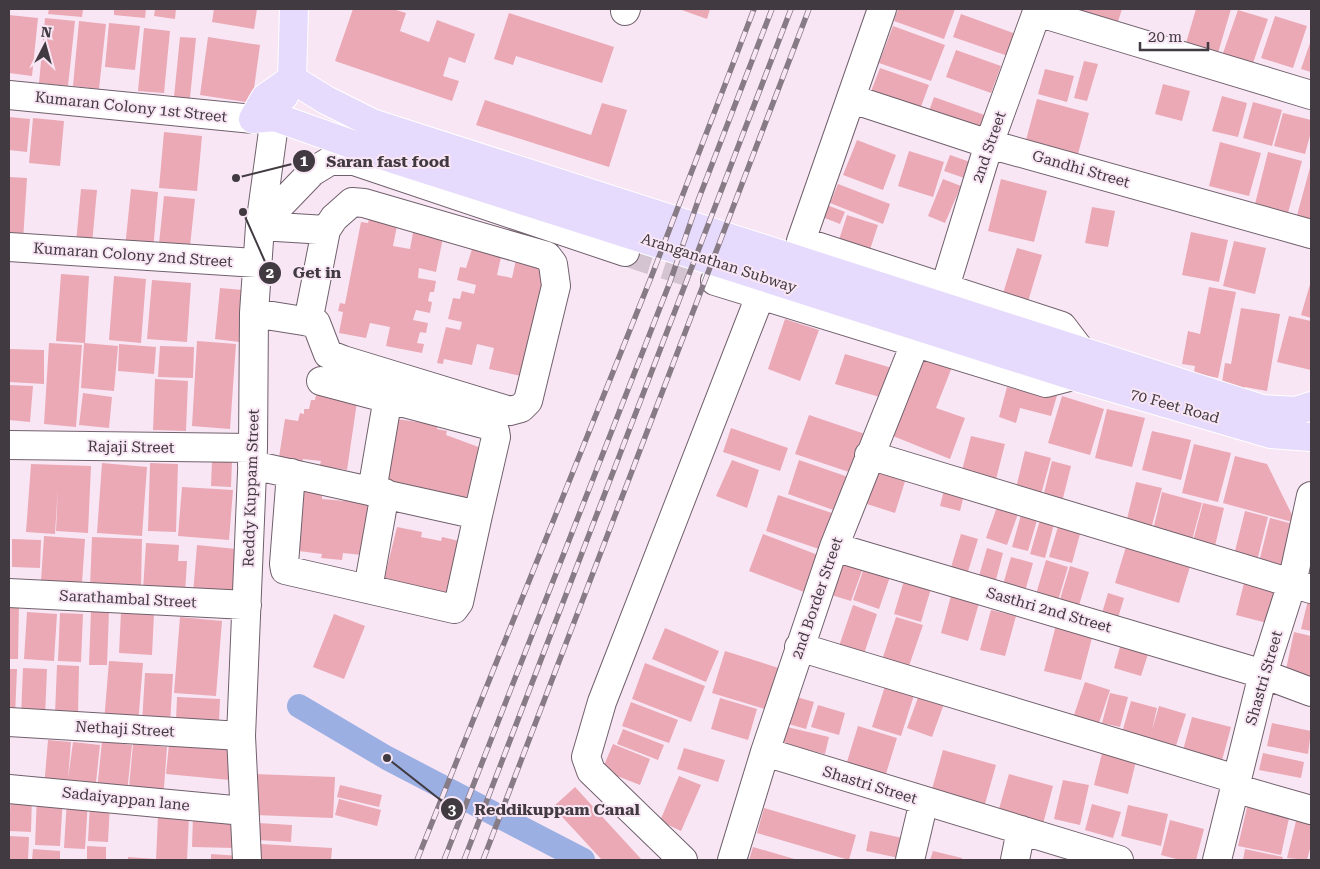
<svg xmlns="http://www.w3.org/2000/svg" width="1320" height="869" font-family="'Roboto Serif',serif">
<rect width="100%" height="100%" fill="#f9e6f5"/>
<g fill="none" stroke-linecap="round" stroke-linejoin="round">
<path stroke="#9bafe3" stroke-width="24" d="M299,706L387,758L583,860"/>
</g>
<path fill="#eaa9b5" d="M49,9H83L82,17L48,14Z
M114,9H146L145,18L114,15Z
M155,9H176L175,19L154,16Z
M214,9H257L254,29L212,22Z
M353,9H393L406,13L400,31L429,42L437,20L475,34L465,63L449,57L443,76L459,81L452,101L335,61Z
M679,9H710L707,19Z
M898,9H955L944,39L894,21Z
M1065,9H1122L1117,25Z
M1196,9H1231L1218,53L1186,43Z
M1238,10L1268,19L1252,66L1222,56Z
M509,13L614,47L602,83L516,56L513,65L494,59Z
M961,14L1016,34L1008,56L953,37Z
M9,15L38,18L32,76L9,73Z
M1275,16L1307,26L1293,68L1261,58Z
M45,18L75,21L68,86L39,83Z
M79,21L106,24L99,89L73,86Z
M109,23L140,26L135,70L105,67Z
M893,26L945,45L931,81L879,63Z
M144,28L170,31L164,93L138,91Z
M180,37L196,38L190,98L174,97Z
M208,37L260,45L252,103L200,95Z
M1311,40V72L1301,69Z
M956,50L1001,66L991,93L946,77Z
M1084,61L1098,64L1087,101L1074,98Z
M880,68L929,85L919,112L870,94Z
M1045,69L1074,76L1067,102L1038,94Z
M1163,84L1190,91L1182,121L1155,114Z
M1222,96L1247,103L1238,137L1212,131Z
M934,97L990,117L985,131L929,111Z
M1037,99L1089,113L1078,154L1026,140Z
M485,100L591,135L602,103L627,110L609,167L476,125Z
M1253,102L1282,110L1272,146L1243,138Z
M1283,113L1311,120V132L1305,154L1274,146Z
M9,117L30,119L27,152L9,150Z
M33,118L64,121L60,166L29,163Z
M164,132L202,136L197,191L159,188Z
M857,140L896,155L883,190L843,175Z
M1220,142L1261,153L1249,196L1209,186Z
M909,151L944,162L933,197L898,186Z
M1268,152L1302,161L1288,213L1255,204Z
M950,155L973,163L967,179L944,171Z
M1311,164V223L1296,219Z
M9,177L27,178L23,241L9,240Z
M943,179L961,186L945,223L928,216Z
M1001,179L1047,191L1034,242L988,231Z
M838,184L890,204L883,224L830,203Z
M81,189L97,190L92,244L76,243Z
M131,189L158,192L153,251L125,248Z
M164,196L195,199L189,256L158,253Z
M822,203L845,212L840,224L817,215Z
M1092,207L1115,211L1108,247L1085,243Z
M847,215L878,225L867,259L836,249Z
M370,216L398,221L393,246L410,249L414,227L444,233L436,272L419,268L418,278L436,281L434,292H430L428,301L432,302L430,313L416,310L413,320L428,323L426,333L420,332L417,343L424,344L422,353L386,346L390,327L370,323L366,338L339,333L343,312L338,311L340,303L345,304L361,222L368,223Z
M1191,232L1228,240L1219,282L1182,275Z
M1234,241L1266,248L1255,294L1223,286Z
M473,246L502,253L497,275L512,278L517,255L547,264L521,376L489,369L494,348L477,344L472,365L444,359L443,364L437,363L446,327L460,330L462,322L448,319L453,298L460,299L462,291L474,294L476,285L457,280L460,267L466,268Z
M1017,248L1042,255L1026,308L1001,300Z
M61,274L89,276L85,343L56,341Z
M114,276L146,279L141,343L109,340Z
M152,280L191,283L187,342L147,339Z
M1311,281V318L1301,315Z
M1209,287L1236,292L1218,378L1194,373L1195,366L1182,364L1188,331L1200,334Z
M220,288L243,290L239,342L215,339Z
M1241,308L1280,314L1267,391L1245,387L1244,393L1221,389L1225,363L1231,364Z
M1289,316L1311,321V370L1277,362Z
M785,319L819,330L800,381L768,369Z
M197,341L236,344L230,429L192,426Z
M49,343L82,345L76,427L44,424Z
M84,343L118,346L114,391L81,388Z
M119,344L156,347L154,374L118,371Z
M160,346L194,347L193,378L158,377Z
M9,349L44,350V384L9,382Z
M927,351L954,362L936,408L965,418L950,459L893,436Z
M845,354L892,368L883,398L835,384Z
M155,379L188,381L186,431L153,430Z
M9,385L33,386L30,422L9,420Z
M318,385L357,402L347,470L334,468L333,471L319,469L321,461L303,459L302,464L290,462L291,459L279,457L285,419L298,421L300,413L304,414V409H309L311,400H315Z
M1007,387L1037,395L1043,387L1058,392L1051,416L1020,408L1016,423L999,417Z
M83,393L112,397L109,428L79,425Z
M1062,396L1104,409L1090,455L1048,443Z
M1107,409L1145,418L1132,467L1095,458Z
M809,415L865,434L852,473L795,454Z
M397,419L438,425L437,429L447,431L446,435L484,449L466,498L384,483Z
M731,428L788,448L780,471L723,452Z
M1152,431L1191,440L1181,480L1142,470Z
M971,436L1005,444L995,483L961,474Z
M1194,444L1231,453L1218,502L1182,493Z
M1025,451L1051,458L1040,498L1015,492Z
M1235,456L1267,464L1296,523L1223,503Z
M212,460L232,461L231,487L211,486Z
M732,460L759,470L747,508L716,496Z
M799,460L851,478L839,512L788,494Z
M1052,461L1071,466L1062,502L1043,497Z
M880,462L908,472L895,513L867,504Z
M102,463L147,467L142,536L97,533Z
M150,463L178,464L176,532L148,531Z
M31,464L91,466L88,533L56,531L58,487L55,534L26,532Z
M1136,482L1162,488L1151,529L1126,523Z
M945,486L965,491L960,511L940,506Z
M182,487L233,490L229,540L178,536Z
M299,488L322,491V499L345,501V494L369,496L362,555L343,553L342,560L321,558L322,554L291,550Z
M1162,492L1202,503L1192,540L1153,530Z
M778,495L832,513L819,549L766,531Z
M1203,503L1224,508L1214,550L1192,545Z
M998,504L1019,511L1007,545L986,538Z
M1245,511L1268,517L1257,561L1234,555Z
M1021,515L1037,520L1028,551L1012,547Z
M1270,518L1297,525L1286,568L1259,562Z
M1040,520L1054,524L1045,558L1030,554Z
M1060,520L1082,527L1072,563L1049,557Z
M397,527L422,532L421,537L441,541L442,537L468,543L453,605L382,588Z
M763,534L818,555L804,592L749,571Z
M961,534L978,539L966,578L949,574Z
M44,536L85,539L82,583L41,581Z
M92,537L142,539L141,588L90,587Z
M12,539L41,540L40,568L12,567Z
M1128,540L1192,560L1179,603L1115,583Z
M146,543L179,545L178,561H187L185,593L143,590Z
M197,545L236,549L232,597L193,594Z
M987,548L1003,553L994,587L977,583Z
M841,557L864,565L851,601L828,594Z
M1011,557L1033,563L1024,595L1002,588Z
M1046,560L1068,567L1056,607L1034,601Z
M866,562L892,571L879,609L853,600Z
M1070,566L1089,572L1077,612L1058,606Z
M906,574L933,582L921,622L894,614Z
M1246,575L1277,583L1267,623L1236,615Z
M952,592L980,600L968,641L941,633Z
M1108,593L1124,598L1115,628L1099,623Z
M1309,596L1311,597V631L1301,629Z
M9,604L19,605L18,659H9Z
M853,605L877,614L864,654L839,646Z
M91,610L109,611L107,665H89Z
M991,610L1016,616L1005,656L980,650Z
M27,612L57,614L54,661L24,659Z
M121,612L154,613L152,655L119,653Z
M60,613L83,614L81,662L58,661Z
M334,614L365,626L344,679L313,667Z
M180,617L222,621L216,696L174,693Z
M896,617L923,625L909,666L883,657Z
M1057,621L1094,630L1081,680L1044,671Z
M665,628L719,651L706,682L652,659Z
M1294,632L1311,636V680L1285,674Z
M1122,640L1150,648L1141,676L1114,668Z
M725,651L785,670L771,711L712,693Z
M109,661L143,663L138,724L104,722Z
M645,663L705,686L691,722L632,699Z
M57,665L79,666L78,715L55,714Z
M23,668L47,669L45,717L21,716Z
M9,669H17L15,716H9Z
M145,673L173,674L170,724L142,723Z
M1085,682L1110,690L1099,723L1074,715Z
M886,683L915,692L901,736L872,727Z
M920,692L945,701L932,737L907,728Z
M1110,693L1128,697L1120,727L1102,723Z
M793,696L814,702L806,729L785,723Z
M177,697L220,699L219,722L176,720Z
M720,698L757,709L748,740L711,729Z
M1131,701L1157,708L1152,730L1159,706L1186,714L1174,752L1121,736Z
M631,702L678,720L669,743L622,726Z
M818,705L845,713L839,735L811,727Z
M1192,717L1231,727L1221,764L1182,754Z
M1272,723L1311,731L1308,754L1267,746Z
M783,726L829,737L825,754L778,743Z
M858,726L897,738L885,777L846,765Z
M623,729L664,745L658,760L617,744Z
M48,740L71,742L68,779L73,742L100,745L95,792L44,788Z
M102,741L132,745L127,793L97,790Z
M133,744L167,747L163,801L128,798Z
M169,744L233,750L230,780L166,774Z
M613,744L650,759L640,785L602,770Z
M1104,745L1138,753L1128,794L1094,785Z
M684,748L725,760L718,782L677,769Z
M943,750L996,765L985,804L932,789Z
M1263,753L1304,762L1301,778L1259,770Z
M253,774L335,777L333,818L252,815Z
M1009,774L1053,786L1042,828L997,816Z
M679,776L701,785L681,831L660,821Z
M1063,780L1089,785L1080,825L1054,819Z
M340,785L382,795L379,807L337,797Z
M575,787L642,860H602L553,807Z
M11,794L32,795L31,832L9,831Z
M37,796L63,797L60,846L35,845Z
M67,799L88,800L85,849L64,848Z
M339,799L381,810L377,826L335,815Z
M1249,799L1291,809L1281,855L1238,846Z
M90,803L110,804L108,842L88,841Z
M1092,804L1121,812L1113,838L1085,830Z
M1128,805L1168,814L1161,846L1121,836Z
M764,808L856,835L849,860L757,833Z
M158,815L189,816L187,860H156Z
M193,816L236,817L235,848L192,847Z
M1297,817L1311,820V845L1307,860L1287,858Z
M1170,820L1204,829L1196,860H1180L1161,855Z
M258,823L292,825L291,842L257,840Z
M870,831L912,840L908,860L866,851Z
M9,836L29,837L28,860H9Z
M261,844L332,848L331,860H260Z
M87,846L106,847V860H87Z
M753,847L798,860H749Z
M33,849L60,851V860H32Z
M1245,849L1283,857L1282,860H1243Z
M933,851L962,858V860H930Z
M211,854L240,856V860H211Z
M128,857L156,859V860H128Z"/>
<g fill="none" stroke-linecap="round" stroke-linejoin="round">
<path stroke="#d4c4d1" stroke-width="28" stroke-dasharray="28 14" stroke-linecap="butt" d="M625,252L715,281"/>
<defs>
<path id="minor" d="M625,11L626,9
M1037,12L1311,95
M9,95L253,119
M852,99L989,144L1311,234
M260,226L312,172L330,161H354L625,252
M9,247L257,263
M715,281L1046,383L1073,376L1081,351L1062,326L801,241L882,9
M945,287L989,144L1038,9
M254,313L316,323L328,354L343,360L510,411L521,408L528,401L556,286L553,264L547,256L364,203L352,202L334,218L326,230L260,226
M308,322L326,230
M9,445L253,448
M869,455L1311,589
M252,465L478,515L496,437L495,431L491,426L321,381
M291,473L284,564L285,570L454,609L459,602L478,515
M372,491L388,397
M834,547L1263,674L1311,692
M368,589L385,493
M9,593L247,605
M799,647L1236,779
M9,722L241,736
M765,752L1119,860
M1234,788L1311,810
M9,789L244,811
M247,860L241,736L253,448L254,313L260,226L275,117
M683,860L591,771L586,757L602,702L760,296
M732,860L765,752L834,547L916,341
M910,860L924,801
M1015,860L1021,830
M1217,860L1263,674L1292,583L1311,496"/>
<path id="major" d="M284,96L292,79L294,9
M253,119L265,98L292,79L326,100L372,123L1262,409L1296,411L1311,406
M253,119L275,117L396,160L1073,376L1271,434L1311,437"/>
</defs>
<use href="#minor" stroke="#70606c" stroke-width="30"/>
<use href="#major" stroke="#fff" stroke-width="30"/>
<use href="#minor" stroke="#fff" stroke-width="28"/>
<use href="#major" stroke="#e6dafd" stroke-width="28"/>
<defs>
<path id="rail" d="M417,860L652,275L754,9
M444,860L670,282L699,198L772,9
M464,860L791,9
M483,860L809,9"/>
</defs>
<use href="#rail" stroke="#877b85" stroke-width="5.5"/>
<use href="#rail" stroke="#f9e6f5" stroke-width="4" stroke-dasharray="11" stroke-linecap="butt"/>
</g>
<g text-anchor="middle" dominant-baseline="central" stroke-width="4" stroke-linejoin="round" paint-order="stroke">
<g font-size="15" fill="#413a40" stroke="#f9e6f5">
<text transform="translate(131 107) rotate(6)">Kumaran Colony 1st Street</text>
<text transform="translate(989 147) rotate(-71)">2nd Street</text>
<text transform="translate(1081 169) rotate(16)">Gandhi Street</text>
<text transform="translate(133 255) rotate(4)">Kumaran Colony 2nd Street</text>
<text transform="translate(719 263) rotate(18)">Aranganathan Subway</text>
<text transform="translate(1175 406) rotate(16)">70 Feet Road</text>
<text transform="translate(131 447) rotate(1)">Rajaji Street</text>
<text transform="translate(251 488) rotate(-88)">Reddy Kuppam Street</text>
<text transform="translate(817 598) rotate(-71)">2nd Border Street</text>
<text transform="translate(128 599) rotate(3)">Sarathambal Street</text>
<text transform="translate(1049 610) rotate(16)">Sasthri 2nd Street</text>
<text transform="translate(1264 678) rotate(-74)">Shastri Street</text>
<text transform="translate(125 729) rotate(3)">Nethaji Street</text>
<text transform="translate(870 785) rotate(17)">Shastri Street</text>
<text transform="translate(126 799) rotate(6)">Sadaiyappan lane</text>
</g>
</g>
<path fill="none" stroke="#413a40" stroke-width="2" d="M236 178L304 161M243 212L270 273M387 758L452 809"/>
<g fill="#413a40" stroke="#f9e6f5" stroke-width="2">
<circle cx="236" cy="178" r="5"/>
<circle cx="243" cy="212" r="5"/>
<circle cx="387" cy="758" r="5"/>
<circle cx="304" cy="161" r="12"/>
<circle cx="270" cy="273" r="12"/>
<circle cx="452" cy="809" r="12"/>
</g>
<g font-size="15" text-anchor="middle" font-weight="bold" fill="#fff">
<text x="304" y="166">1</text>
<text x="270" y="278">2</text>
<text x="452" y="815">3</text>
</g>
<g font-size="16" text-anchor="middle" font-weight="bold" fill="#413a40" stroke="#f9e6f5" stroke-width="4" stroke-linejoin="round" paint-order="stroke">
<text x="388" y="167">Saran fast food</text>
<text x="317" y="278">Get in</text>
<text x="557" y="815">Reddikuppam Canal</text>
</g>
<rect width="1320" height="869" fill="none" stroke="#413a40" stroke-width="20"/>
<g transform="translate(45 45) rotate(6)" stroke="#f9e6f5" stroke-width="4" paint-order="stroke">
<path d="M0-4L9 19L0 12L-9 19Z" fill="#413a40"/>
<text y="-8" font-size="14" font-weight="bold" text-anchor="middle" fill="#413a40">N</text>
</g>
<path d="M1140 42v8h68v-8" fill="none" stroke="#413a40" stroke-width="2.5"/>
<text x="1148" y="42" font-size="15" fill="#413a40" stroke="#f9e6f5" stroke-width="4" paint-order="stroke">20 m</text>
</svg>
